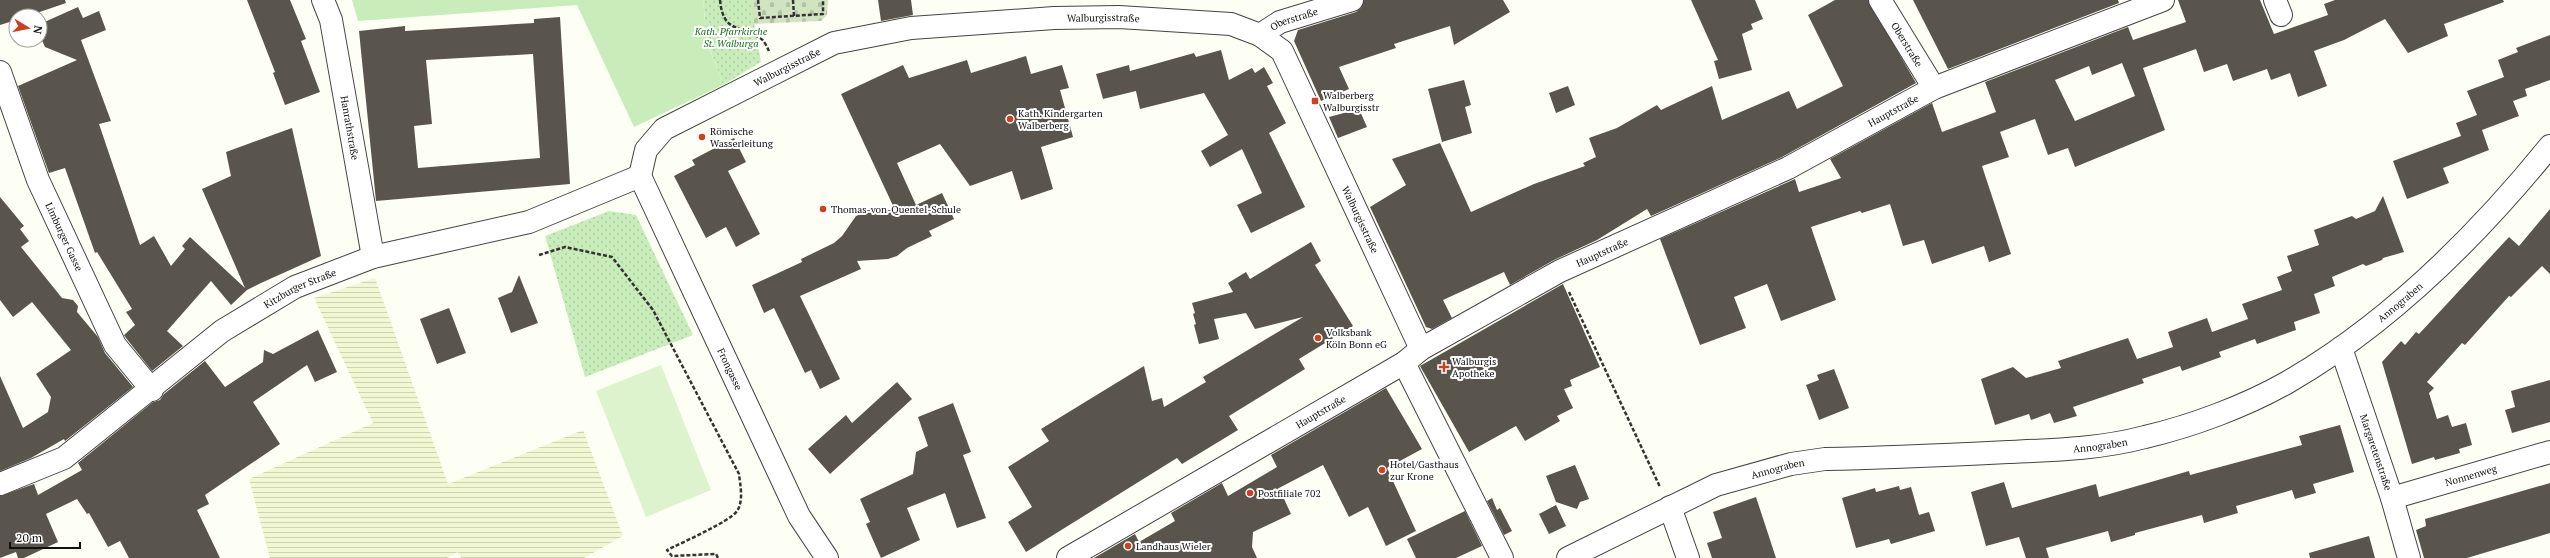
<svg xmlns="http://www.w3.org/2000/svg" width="2550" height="558" font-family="'PT Serif',serif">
<defs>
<pattern id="farmland-rules" width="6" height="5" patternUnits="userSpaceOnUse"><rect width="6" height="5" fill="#f1f7d2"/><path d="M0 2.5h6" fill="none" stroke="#ced3b3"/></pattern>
<pattern id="cemetery-stones" width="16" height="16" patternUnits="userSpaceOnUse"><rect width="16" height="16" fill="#d1e4c2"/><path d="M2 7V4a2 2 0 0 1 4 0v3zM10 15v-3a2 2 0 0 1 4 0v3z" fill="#b2c3a6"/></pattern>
<pattern id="park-dots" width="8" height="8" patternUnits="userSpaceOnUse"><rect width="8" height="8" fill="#c8edbb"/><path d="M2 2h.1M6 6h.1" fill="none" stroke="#abcaa0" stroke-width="1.8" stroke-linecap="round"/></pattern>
</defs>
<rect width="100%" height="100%" fill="#fefff4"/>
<path fill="url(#farmland-rules)" d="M375,278L448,484L583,430L623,536L584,558H461L458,552L447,558H270L249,479L373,423L314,298Z"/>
<path fill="#c8edbb" d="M352,0H703L707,42L723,85L634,127L577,5L358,21Z"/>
<path fill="url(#cemetery-stones)" d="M750,0H828L827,15L821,21L753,24Z"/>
<path fill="url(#park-dots)" d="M703,0H750L761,62L723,85L707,41Z
M609,211L636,215L693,335L585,377L545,236Z"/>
<path fill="#ddf3cd" d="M661,365L711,490L646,517L596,391Z"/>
<path fill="#5a554c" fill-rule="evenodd" d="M0,0H65L66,3L28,16H16V20L0,25Z
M247,0H290L306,39L301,41L320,92L285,105L273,73L275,72Z
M878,0H911L913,15L881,21Z
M1364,0H1503L1510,12L1454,45L1450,26L1394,44L1396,48L1339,67L1349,89L1321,101L1294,41L1298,30L1356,12L1361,8Z
M1691,0H1755L1763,19L1751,24L1753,29L1742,34L1752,70L1719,79L1714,61L1718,60Z
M1835,0H1868L1916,83L1782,157L1651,216L1647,209L1597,240L1554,260L1510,285L1504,272L1443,300L1452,318L1432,329L1426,327L1370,207L1406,185L1392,159L1440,143L1471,212L1534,184L1585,166L1583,163L1596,157L1589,138L1617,128L1657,105L1661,110L1712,86L1722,120L1789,91L1797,109L1843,86L1808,15Z
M1913,0H2118L2119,3L1948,69Z
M2178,0H2260L2274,34L2328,15L2324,4L2335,0H2503L2504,2L2444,24L2448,36L2408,53L2385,19L2344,40L2314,51L2327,86L2298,97L2290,73L2271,80L2267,69L2233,81L2227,64L2204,72L2196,49L2143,68L2165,130L2075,167L2068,148L2048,155L2035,119L2000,132L2009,157L1982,166L2011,254L1989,262L1984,246L1932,264L1924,240L1903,246L1890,204L1862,213L1860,211L1811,227L1836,300L1781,321L1767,284L1734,297L1746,328L1700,345L1660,239L1795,179L1799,192L1841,178L1830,159L1932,103L1942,132L1996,112L1985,82L2128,27L2133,40L2186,22ZM2122,63L2135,96L2075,121L2055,80L2089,66L2092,75Z
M78,7L83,18L99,11L106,30L81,40L111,121L99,124L140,245L154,236L171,266L185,249L182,246L190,237L245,288L202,189L231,176L226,152L292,128L321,256L261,283L247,290L231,305L211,281L167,331L183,346L152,371L126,338L124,335L135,325L126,312L132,309L97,252L95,253L65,168L49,173L18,86L77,60L45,47L40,36V24Z
M560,17L570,184L376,201L359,31L405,26V31L534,23V19ZM533,54L540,158L418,168L414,126L432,124L426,60Z
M2550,35V80L2525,89L2527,96L2513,101L2519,116L2482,130L2489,150L2443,168L2449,183L2407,199L2393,161L2461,136L2456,123L2477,115L2467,91L2504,77L2498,60L2518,52L2516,48Z
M1221,50L1229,80L1252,68L1255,73L1264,67L1273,83L1267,86L1286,123L1269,133L1305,207L1251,233L1237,205L1262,193L1242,149L1210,167L1201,151L1228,135L1204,93L1140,109L1136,91L1103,99L1096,74L1129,65L1130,71L1194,53L1196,57Z
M1026,56L1031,74L1062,65L1069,88L1060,90L1073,137L1041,147L1053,189L1021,200L1012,171L970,186L940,144L897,163L916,205L942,193L954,219L929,231L932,236L907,248L897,256L888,259L857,261L861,269L800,296L840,379L820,389L811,370L805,373L774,308L764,313L752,285L802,262L801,259L834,243L842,236L856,216L867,212L895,210L841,94L903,65L909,78L967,60L971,73Z
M1464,80L1471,105L1465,107L1472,133L1442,142L1428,89Z
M1568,86L1575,105L1556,113L1549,93Z
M1359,109L1367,127L1338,138L1329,117Z
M734,138L746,162L728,171L760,234L736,247L726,227L706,238L674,176L695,165L692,160Z
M2383,196L2404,252L2383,258L2382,260L2366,266L2363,264L2332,277L2335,286L2314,294L2320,313L2294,322L2296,330L2257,344L2255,339L2219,352L2221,357L2182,371L2180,366L2142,379L2144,383L2073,407L2077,416L2054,423L2050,413L2031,420L2029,414L1995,425L1981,379L2013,367L2026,378L2061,368L2058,361L2128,338L2137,359L2173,347L2168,332L2207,318L2212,332L2248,319L2242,304L2282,290L2277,277L2292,271L2287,256L2319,245L2314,230L2352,216L2356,219L2375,211Z
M0,197L24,226L20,229L29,241L21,247L62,298L73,300L78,306L77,312L98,337L105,353L133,387L65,441L64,439L31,458L0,471V376L23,428L48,412L51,397L36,374L71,350L32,302L13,317L0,300Z
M2550,209V274L2542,266L2511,297L2509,296L2465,345L2462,343L2427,382L2434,388L2429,393L2437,419L2448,415L2452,427L2466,423L2472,445L2459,449L2460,453L2435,460L2434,457L2412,464L2382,362L2401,341L2405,345L2416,332L2419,334L2509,237L2519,246Z
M1311,242L1321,261L1315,265L1353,326L1299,359L1305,369L1229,416L1238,430L1182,464L1177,458L1026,552L1008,522L1032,507L1008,467L1049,441L1041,429L1144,366L1152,401L1162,398L1164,407L1206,382L1203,377L1303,317L1255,329L1246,313L1214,319L1219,339L1199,344L1194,325L1196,324L1193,314L1195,313L1192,303L1233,292L1228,283L1246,272L1250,279Z
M519,275L538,323L511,333L498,298L512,292Z
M1563,284L1600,367L1570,380L1572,386L1564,389L1573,408L1557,416L1560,421L1525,441L1516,426L1469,452L1420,366Z
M449,308L466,353L437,364L420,319Z
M318,330L337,372L315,382L307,365L253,402L280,444L205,495L209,504L197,510L220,558H129L120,541L108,547L89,513L87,514L77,499L46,514L58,542L24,558H18L16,552L0,558V496L34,484L38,495L82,470L78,463L153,402L160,400L164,394L205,361L225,387L263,362L264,350L273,354Z
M1834,369L1849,408L1819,420L1806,385L1819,380L1817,375Z
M2550,380V422L2512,433L2505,410L2515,407L2511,391Z
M897,382L912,399L830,474L808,449L846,415L852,423Z
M1386,388L1422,449L1387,468L1416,531L1386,546L1368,507L1349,517L1323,465L1279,488L1291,514L1253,532L1252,547L1257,558H1094L1135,534L1139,542L1175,521L1171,513L1222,483L1228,496L1277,467L1271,455Z
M953,403L971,452L963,455L986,518L957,528L945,493L907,508L920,540L881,558L866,524L870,522L860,499L913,474L916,452L928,446L918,417Z
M2340,425L2354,472L2313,484L2316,493L2295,499L2292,490L2236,506L2238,513L2204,523L2202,515L2135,533V535L2111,542L2108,531L2046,548L2049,558H2026L2019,537L1986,546L1971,492L2004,482L2012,508L2096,484L2099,497L2189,471L2190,475L2302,445L2299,436Z
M1575,465L1589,499L1580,502L1577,509L1556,502L1546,476Z
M2550,483V533L2467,558H2424L2416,530L2426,526L2425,519Z
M1899,486L1900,490L1911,487L1919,515L1929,512L1935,531L1891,544L1889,539L1856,548L1842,498L1875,488L1876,492Z
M1756,497L1776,558H1712L1707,543L1722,538L1713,512Z
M1492,498L1497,510L1500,508L1512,531L1504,535L1487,501Z
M1556,505L1566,526L1549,534L1539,514Z
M1465,511L1482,546L1456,558H1416L1407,539Z
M2369,536L2375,558H2310L2309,553Z"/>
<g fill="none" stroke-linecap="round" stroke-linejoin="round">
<defs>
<g id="minor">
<path id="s1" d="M323,0L331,20L373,257"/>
<path id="s2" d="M1880,0L1934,88"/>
<path d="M2275,0L2281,15"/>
<path id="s3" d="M1260,35L1280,22L1352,0"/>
<path id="s4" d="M0,72L38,180L115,345L152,390"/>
<path id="s5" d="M640,176L646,150L664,129L834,43L911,28L1054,18L1119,17L1231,24L1260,35L1282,51L1421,349"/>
<path id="s6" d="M640,176L799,516L827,558"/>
<path id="s7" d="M2341,348L2392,498L2409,558"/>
<path d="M1404,363L1502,558"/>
<path id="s8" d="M0,484L64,458L222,331L295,287L373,257L529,222L640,176"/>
<path id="s9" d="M2392,498L2550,452"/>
<path d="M1670,507L1688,558"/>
<path id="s10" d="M1068,558L1404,363L1421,349L1560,271L1788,168L1934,88L2163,0"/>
<path id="s11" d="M1568,558L1716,485L1791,464L1825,459C1886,458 1947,455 2008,452C2054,450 2100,449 2145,437C2192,426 2246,406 2288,382C2390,323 2477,236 2550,146"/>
</g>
</defs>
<use href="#minor" stroke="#444" stroke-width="24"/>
<path stroke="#333" stroke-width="2.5" stroke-dasharray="4 2" stroke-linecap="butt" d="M720,0C723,32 738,25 760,38C764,40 767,47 769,51
M758,0L760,18L823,14V0
M793,0L794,16
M539,255L565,247L612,257L653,310L739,474C740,484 744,501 737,511C731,521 681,543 667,550L672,556L716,554L718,558
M1569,292L1660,487"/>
<use href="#minor" stroke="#fff" stroke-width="22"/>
</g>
<g fill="#ca421f" stroke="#fff" stroke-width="1.5">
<rect x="1311" y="97" width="8" height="8" rx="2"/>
<circle cx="1010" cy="119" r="4"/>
<circle cx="702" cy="137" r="4"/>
<circle cx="823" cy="209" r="4"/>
<circle cx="1318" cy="338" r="4"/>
<path d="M1442 361h4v4h4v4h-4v4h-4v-4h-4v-4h4z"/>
<circle cx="1382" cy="470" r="4"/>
<circle cx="1250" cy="493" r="4"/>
<circle cx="1128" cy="546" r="4"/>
</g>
<g text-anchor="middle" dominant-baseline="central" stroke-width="4" stroke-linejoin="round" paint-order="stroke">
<g font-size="10" fill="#111" stroke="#fff">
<text stroke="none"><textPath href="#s5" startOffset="516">Walburgisstraße</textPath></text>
<text stroke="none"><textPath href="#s3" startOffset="38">Oberstraße</textPath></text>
<text stroke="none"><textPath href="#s2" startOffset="52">Oberstraße</textPath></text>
<text stroke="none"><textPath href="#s5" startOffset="192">Walburgisstraße</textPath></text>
<text stroke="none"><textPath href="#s10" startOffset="940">Hauptstraße</textPath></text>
<text stroke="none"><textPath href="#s1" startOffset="131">Hanrathstraße</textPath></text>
<text stroke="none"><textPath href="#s5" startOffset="888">Walburgisstraße</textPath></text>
<text stroke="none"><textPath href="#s4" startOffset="177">Limburger Gasse</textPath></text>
<text stroke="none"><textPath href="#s10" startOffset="616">Hauptstraße</textPath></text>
<text stroke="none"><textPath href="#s8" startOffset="361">Kitzburger Straße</textPath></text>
<text stroke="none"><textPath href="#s11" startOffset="890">Annograben</textPath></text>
<text stroke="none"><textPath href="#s6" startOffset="213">Frongasse</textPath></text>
<text stroke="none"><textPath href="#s10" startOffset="292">Hauptstraße</textPath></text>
<text stroke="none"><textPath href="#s11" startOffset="553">Annograben</textPath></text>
<text stroke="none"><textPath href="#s7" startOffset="110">Margaretenstraße</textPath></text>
<text stroke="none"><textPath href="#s11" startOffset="229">Annograben</textPath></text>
<text stroke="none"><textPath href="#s9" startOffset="82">Nonnenweg</textPath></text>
</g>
<g font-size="10" font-style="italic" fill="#1c6e1f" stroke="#fff">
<text x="731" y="31">Kath. Pfarrkirche<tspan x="731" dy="12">St. Walburga</tspan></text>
</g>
<g font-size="10" fill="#111" stroke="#fff" text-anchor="start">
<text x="1323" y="95">Walberberg<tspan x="1323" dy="12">Walburgisstr</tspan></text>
<text x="1018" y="113">Kath. Kindergarten<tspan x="1018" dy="12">Walberberg</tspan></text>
<text x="710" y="131">Römische<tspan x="710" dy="12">Wasserleitung</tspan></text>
<text x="831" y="209">Thomas-von-Quentel-Schule</text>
<text x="1326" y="332">Volksbank<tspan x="1326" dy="12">Köln Bonn eG</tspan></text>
<text x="1452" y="361">Walburgis<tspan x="1452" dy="12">Apotheke</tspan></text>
<text x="1390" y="464">Hotel/Gasthaus<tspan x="1390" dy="12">zur Krone</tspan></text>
<text x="1258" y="493">Postfiliale 702</text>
<text x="1136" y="546">Landhaus Wieler</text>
</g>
</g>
<g transform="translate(28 28) rotate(100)"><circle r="19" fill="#ffffff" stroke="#a0a0a0"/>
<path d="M0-3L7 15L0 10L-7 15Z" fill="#ca421f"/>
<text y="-6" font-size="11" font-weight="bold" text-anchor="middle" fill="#111111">N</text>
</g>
<path d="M10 542v6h70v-6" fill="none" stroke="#111111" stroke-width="2"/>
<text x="16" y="542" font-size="12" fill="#111111" stroke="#ffffff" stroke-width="3" paint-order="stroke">20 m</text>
</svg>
